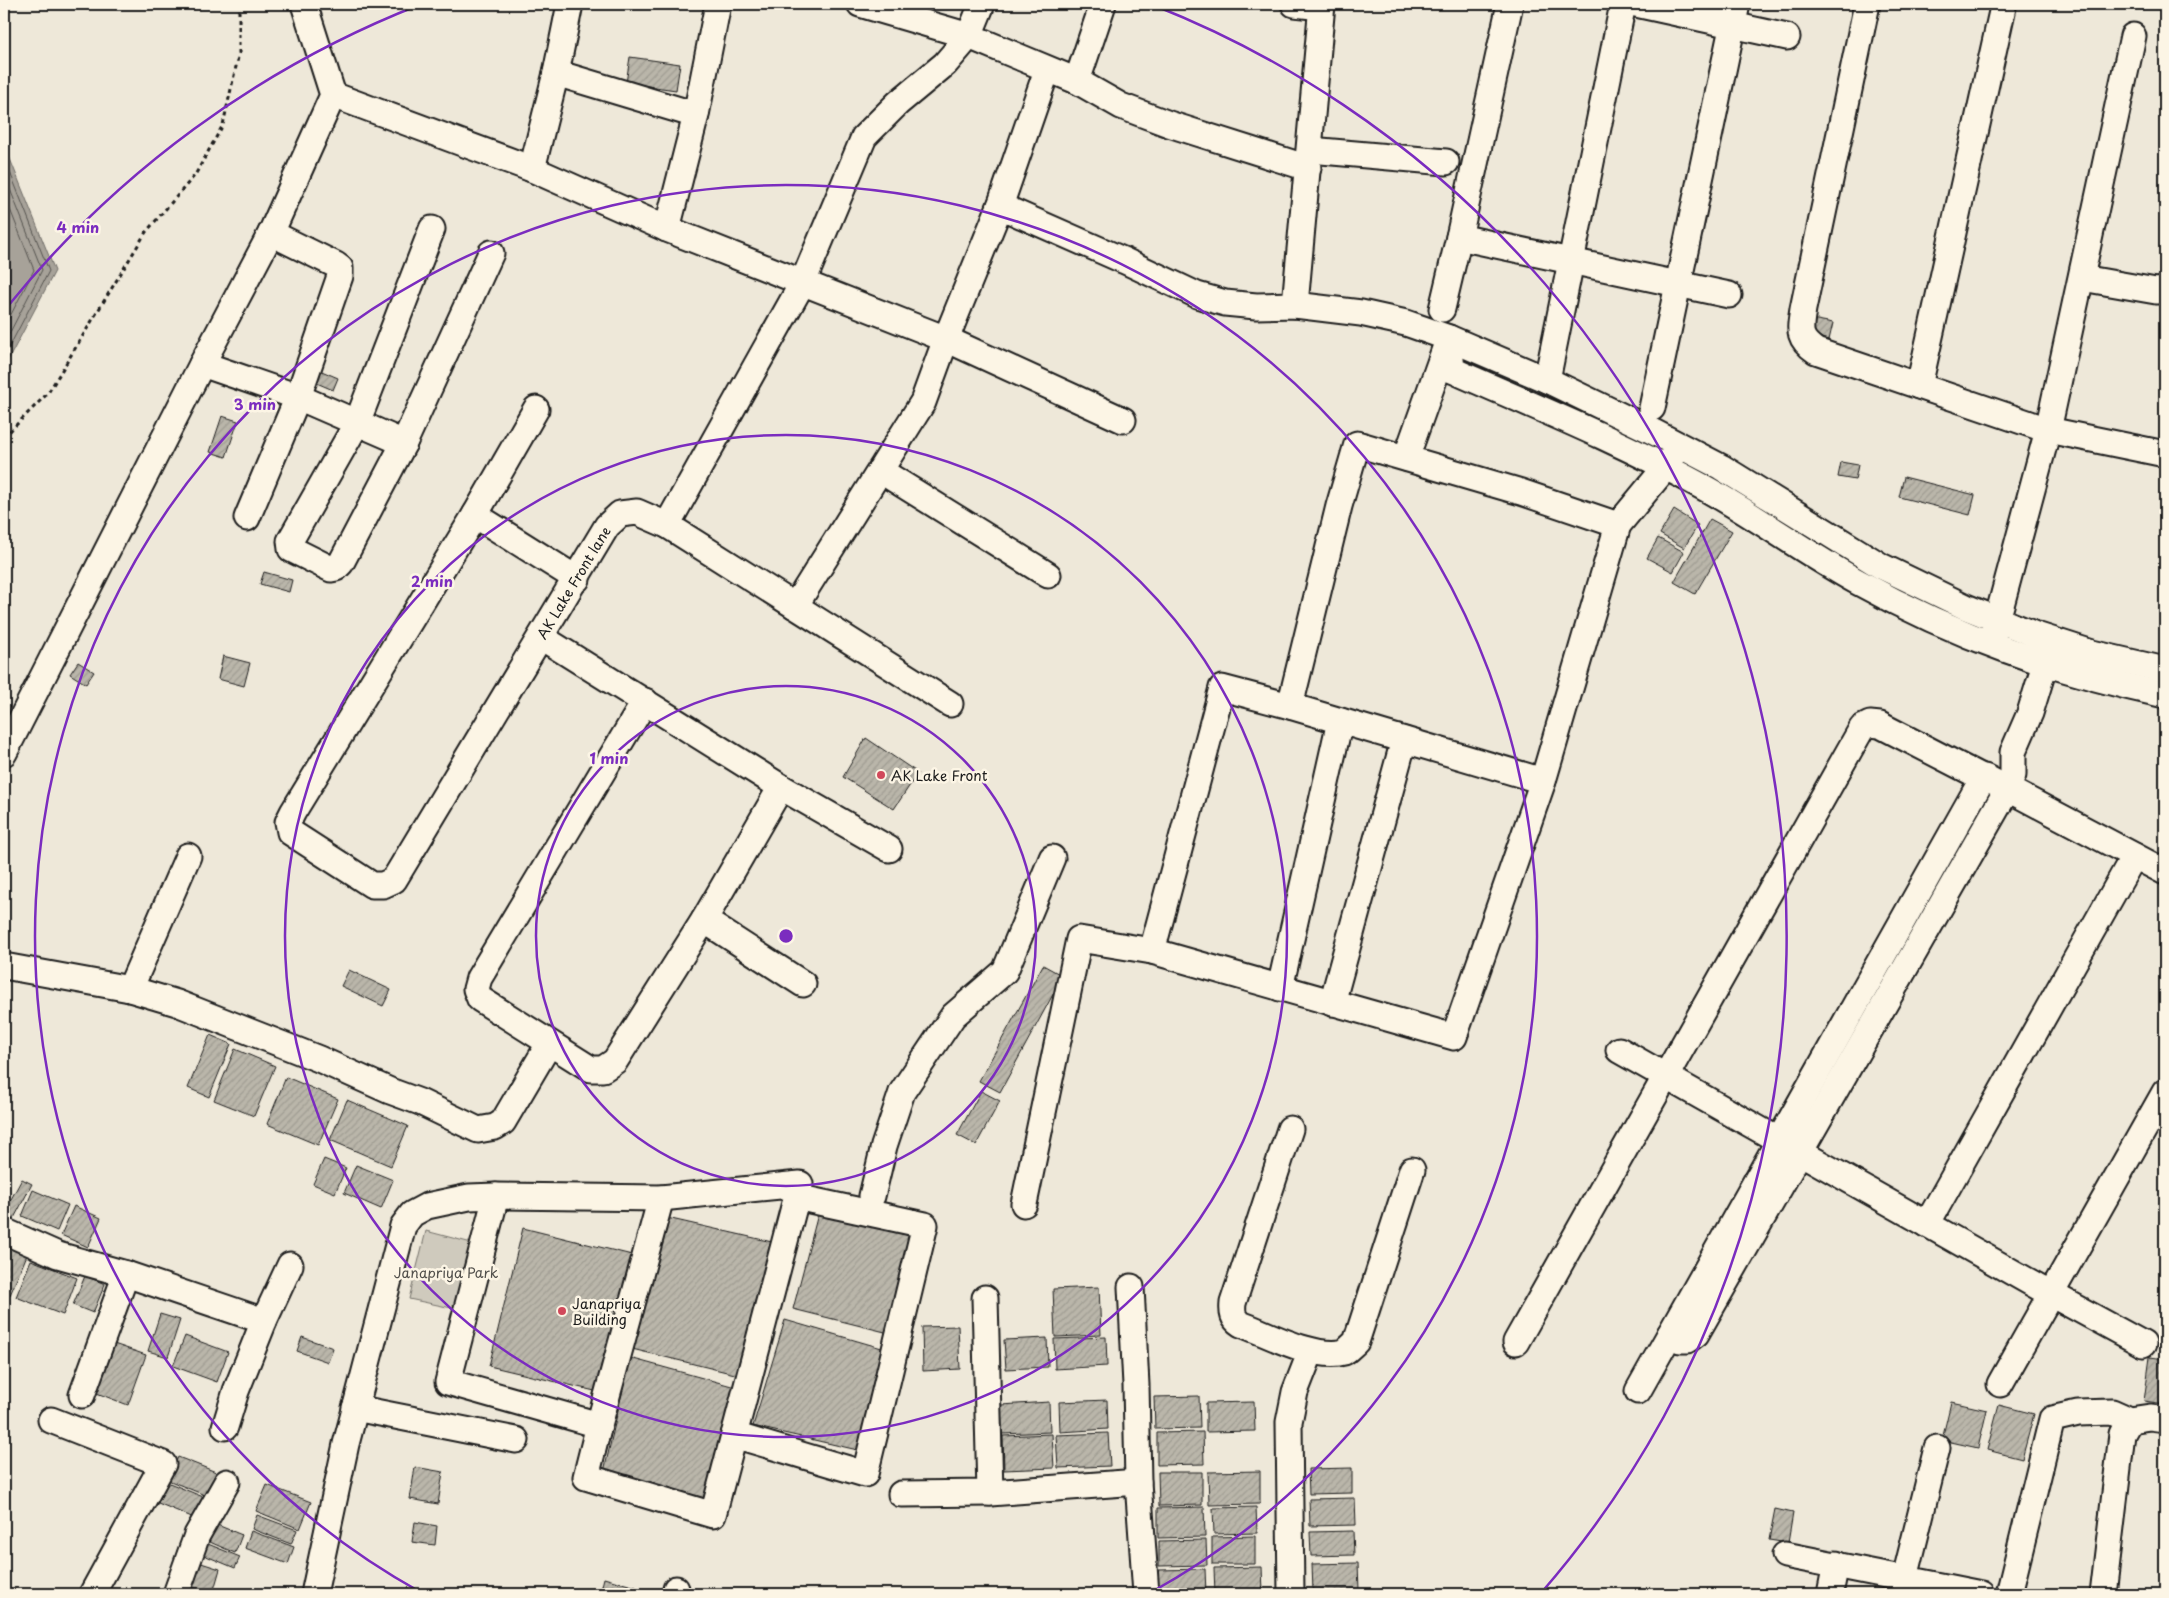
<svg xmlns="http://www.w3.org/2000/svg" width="2169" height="1598" font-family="'Playpen Sans',sans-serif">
<defs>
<pattern id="building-hatch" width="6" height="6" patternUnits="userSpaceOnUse" patternTransform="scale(1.25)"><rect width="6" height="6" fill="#bab6aa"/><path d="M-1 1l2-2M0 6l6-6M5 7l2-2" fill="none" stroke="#9f9c92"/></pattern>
</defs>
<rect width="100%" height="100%" fill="#eee8d9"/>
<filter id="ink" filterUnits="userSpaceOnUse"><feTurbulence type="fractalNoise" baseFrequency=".02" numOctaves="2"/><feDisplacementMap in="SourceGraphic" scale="10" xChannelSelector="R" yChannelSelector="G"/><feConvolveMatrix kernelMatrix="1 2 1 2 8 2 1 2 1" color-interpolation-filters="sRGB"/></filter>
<g filter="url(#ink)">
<path fill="#cfcabd" stroke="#76736c" d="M426,1231L483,1246L466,1311L409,1299Z"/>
<path fill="#a7a299" stroke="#6f6c67" d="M4,144L55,271L4,368Z"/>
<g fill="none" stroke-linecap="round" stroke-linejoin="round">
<path stroke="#54524e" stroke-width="1" d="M4,157L49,271L4,357
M4,174L42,270L4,344
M4,194L34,270L4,328"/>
</g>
<path fill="url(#building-hatch)" stroke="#1c1c1c" d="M630,57L680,64L676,90L626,83Z
M1812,319L1833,323L1829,340L1808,335Z
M317,369L338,378L333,390L312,381Z
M222,416L238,421L226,457L210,452Z
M1841,462L1858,465L1855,480L1838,477Z
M1904,477L1975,495L1970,515L1899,497Z
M1674,510L1698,525L1684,548L1660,534Z
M1710,519L1732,531L1695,594L1674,582Z
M1658,538L1684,552L1673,572L1647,558Z
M264,572L292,580L289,592L260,584Z
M223,656L250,663L244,686L218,679Z
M78,662L94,672L86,684L70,674Z
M866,738L918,773L894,809L843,777Z
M1043,965L1063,976L1000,1092L979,1081Z
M349,970L391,990L383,1006L341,986Z
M210,1035L231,1044L209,1097L188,1088Z
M235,1049L275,1066L254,1116L214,1100Z
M286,1077L338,1099L318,1145L267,1124Z
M981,1091L1000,1101L976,1145L957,1135Z
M347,1100L408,1126L391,1166L330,1140Z
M324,1159L346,1168L335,1193L313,1184Z
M356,1165L393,1180L381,1209L344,1193Z
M22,1179L32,1184L12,1222L4,1218V1212Z
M33,1190L68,1205L57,1231L22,1216Z
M74,1206L101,1218L88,1247L61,1235Z
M818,1214L915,1237L889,1333L793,1309Z
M667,1218L772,1242L739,1375L632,1349Z
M523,1228L636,1256L599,1392L489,1366Z
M4,1245L27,1255L10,1295L4,1293Z
M31,1260L77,1278L63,1315L16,1297Z
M85,1276L105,1284L93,1313L73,1305Z
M1099,1287L1101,1335L1055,1337L1053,1289Z
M160,1314L180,1320L168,1357L148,1351Z
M785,1320L892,1351L862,1451L753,1426Z
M958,1326L960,1369L923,1371L922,1327Z
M185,1336L228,1352L217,1382L173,1366Z
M302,1337L333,1348L328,1362L297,1351Z
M1106,1337L1107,1366L1055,1369L1054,1339Z
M1047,1338L1048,1367L1006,1369L1004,1340Z
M111,1343L146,1355L128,1405L94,1392Z
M2150,1357L2165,1359V1404L2144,1401Z
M630,1358L739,1388L708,1504L603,1476Z
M1199,1396L1200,1428L1155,1429L1154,1397Z
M1107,1400L1108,1429L1060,1432L1059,1402Z
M1049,1402L1050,1432L1002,1434L1001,1405Z
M1254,1402L1255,1431L1206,1432V1403Z
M1951,1402L1987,1410L1978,1448L1942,1440Z
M1999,1405L2034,1414L2022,1459L1987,1450Z
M1203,1432L1204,1464L1157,1465V1433Z
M1108,1433L1110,1466L1058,1468L1056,1435Z
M1052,1434L1054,1468L1004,1470L1003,1436Z
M178,1457L216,1472L207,1496L168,1480Z
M415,1467L443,1472L438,1504L410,1499Z
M1352,1468V1493L1309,1494L1308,1469Z
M1260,1471V1504L1209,1505L1208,1472Z
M1158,1472H1202V1505L1159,1506Z
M167,1482L208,1499L199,1520L158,1503Z
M267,1485L311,1502L300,1529L256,1511Z
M1355,1498L1356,1525L1310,1526L1309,1499Z
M1204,1507L1205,1537L1158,1538V1508Z
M1256,1507L1257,1533L1214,1534L1213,1508Z
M1775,1509L1793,1513L1788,1543L1769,1540Z
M257,1515L297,1530L291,1544L252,1529Z
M210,1522L242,1535L235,1553L203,1539Z
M415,1522L437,1526L435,1545L412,1542Z
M251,1531L294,1547L288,1564L245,1548Z
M1353,1531L1354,1555L1311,1556L1310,1532Z
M1255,1536V1564H1212V1537Z
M1206,1540L1207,1565L1159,1566V1541Z
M203,1542L240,1557L235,1568L199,1553Z
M198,1562L220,1569L213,1593L190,1586Z
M1358,1563L1359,1590L1313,1592L1312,1564Z
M1262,1567L1263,1593L1215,1594L1214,1568Z
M1205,1569L1206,1594H1159L1158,1570Z
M604,1578L636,1587L634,1594H600Z"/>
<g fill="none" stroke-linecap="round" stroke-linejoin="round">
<defs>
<g id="minor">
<path d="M860,4L969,36L1077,81L1121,106L1169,124L1308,168"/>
<path d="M1294,4L1322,7"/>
<path d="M1510,4L1459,237L1729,295"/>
<path d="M1636,4L1787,37"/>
<path d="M1867,4L1803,309C1800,330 1797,338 1816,351L2048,430L2165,454"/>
<path d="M556,73L696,115"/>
<path d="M1077,81L1103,4"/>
<path d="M333,95L532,169L667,229L946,339L1123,420"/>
<path d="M1310,150L1446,162"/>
<path d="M532,169L556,73L570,4"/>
<path d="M1000,206L1125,261L1197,295L1225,303L1256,306L1295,305L1361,313L1406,323L1449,338L1547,380L1648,429L1721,467L1881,566L1966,607L2036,635L2092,653L2165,670"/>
<path d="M432,229L357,423L290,541L291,549L331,569L336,568L341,563L404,443L491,253"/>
<path d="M667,229L696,115L718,4"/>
<path d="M2082,278L2156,291L2165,290"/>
<path d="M1295,305L1322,4"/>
<path d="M1442,309L1459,237"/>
<path d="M1449,338L1452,370C1536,407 1622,442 1703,487C1756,516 1805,553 1858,582C1957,637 2055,671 2165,695"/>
<path d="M202,364L298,397L404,443"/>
<path d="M1547,380L1623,4"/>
<path d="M1919,386L2003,7"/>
<path d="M1652,408L1737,4"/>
<path id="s1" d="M536,409L475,515L293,812L288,822L290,832L372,885H383L394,880L607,526L620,514L637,512L667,525L950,704"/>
<path d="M1406,458L1447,343"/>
<path d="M881,471L1048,575"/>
<path d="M475,515L577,579"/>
<path d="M247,518L298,397L340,276V268L336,265L271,233"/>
<path d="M667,525L803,282L864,137L898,103L945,64L969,36L982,4"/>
<path d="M795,606L923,402L946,339L1000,206L1047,70"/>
<path d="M1993,635L2048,430L2133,36"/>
<path d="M541,637L781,787L889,849"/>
<path d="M645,701L479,978L476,989L480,999L591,1069H603L615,1061L704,920L781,787"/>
<path d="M4,753L202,364L271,233L333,95L304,4"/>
<path d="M1543,781L1290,706L1339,506L1357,444L1521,492L1618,525"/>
<path d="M704,920L803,984"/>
<path d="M1152,951L1222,688L1290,706"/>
<path d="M4,966L130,989L177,1003L319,1059L390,1091L420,1102L478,1130L495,1127L503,1122L549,1044"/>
<path d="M1280,988L1340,721"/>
<path d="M130,989L188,856"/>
<path d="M1332,1003L1404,740"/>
<path d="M1619,1050L2051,1294L2143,1344"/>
<path d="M1290,1129L1233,1303C1232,1313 1233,1319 1241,1324C1268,1334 1316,1360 1344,1352C1348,1350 1352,1345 1356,1342L1412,1170"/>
<path d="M496,1196L448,1382L599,1425L661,1198"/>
<path d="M872,1196L884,1146L902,1092L953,1016L1005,971L1052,858"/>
<path d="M1024,1204L1079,939L1152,951L1454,1037L1543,781L1618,525L1665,468L1679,446"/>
<path d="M1927,1224L2134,856"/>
<path d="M4,1231L58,1255L126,1274L264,1321L236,1391L225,1427"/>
<path d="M1131,1287L1136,1385L1138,1482L1146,1594"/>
<path d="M985,1298L990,1493"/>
<path d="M264,1321L290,1265"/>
<path d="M1670,1334L1680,1340H1688L1696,1334L2007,790L2013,775V752L2030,713L2045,664"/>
<path d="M1516,1342L1862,728L1870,724L1880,725L1983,778L1985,777L2165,872"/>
<path d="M2000,1384L2165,1092"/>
<path d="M1638,1391L1983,778"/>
<path d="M82,1395L126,1274"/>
<path d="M355,1408L516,1440"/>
<path d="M51,1420L163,1464L92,1594"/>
<path d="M734,1435L865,1474L925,1225L796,1197"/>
<path d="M901,1494L990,1493L1138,1482"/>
<path d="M1785,1555L1981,1594"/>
<path d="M1905,1578L1937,1448"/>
<path d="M176,1594L197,1535L227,1482"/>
<path d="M314,1594L346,1444L403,1226L412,1214L427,1206L469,1197L496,1196L661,1198L800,1184L713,1515L586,1477L599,1425"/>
<path d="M675,1594L676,1589"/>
<path d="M1291,1594L1289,1422L1295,1392L1311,1351"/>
<path d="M1830,1594L1836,1564"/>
<path d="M2009,1594L2052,1419L2078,1413L2112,1412L2130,1420L2150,1417L2165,1419"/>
<path d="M2103,1594L2122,1434L2130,1420"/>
</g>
</defs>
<use href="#minor" stroke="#1c1c1c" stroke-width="29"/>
<path stroke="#1c1c1c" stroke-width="3" stroke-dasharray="4 4" stroke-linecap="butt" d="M4,437L48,393L146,232L195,175L223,125L239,53V4"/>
<use href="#minor" stroke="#fcf5e5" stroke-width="25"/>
</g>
</g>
<g fill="none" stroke="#7b2cbf" stroke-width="2.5">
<circle cx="786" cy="936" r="250"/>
<circle cx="786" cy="936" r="501"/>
<path d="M422 1593A751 751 0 1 1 1150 1593"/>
<path d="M8 306A1001 1001 0 0 1 419 5M1153 5A1001 1001 0 0 1 1541 1593"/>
</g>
<g fill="#d1495b" stroke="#fcf5e5" stroke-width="2">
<circle cx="881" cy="775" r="5"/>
<circle cx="562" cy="1311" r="5"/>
</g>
<g text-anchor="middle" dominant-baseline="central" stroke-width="5" stroke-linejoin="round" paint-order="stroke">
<g font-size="14" fill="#1c1c1c" stroke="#fcf5e5">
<text stroke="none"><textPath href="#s1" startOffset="960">AK Lake Front lane</textPath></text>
</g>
<g font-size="14" fill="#1c1c1c" stroke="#fcf5e5" text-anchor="start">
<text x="891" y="775">AK Lake Front</text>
<text x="572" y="1303">Janapriya<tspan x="572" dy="16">Building</tspan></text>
</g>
<g font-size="14" fill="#52504c" stroke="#fcf5e5">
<text x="446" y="1272">Janapriya Park</text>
</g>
</g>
<circle cx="786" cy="936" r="8" fill="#7b2cbf" stroke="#fcf5e5" stroke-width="2.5"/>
<g font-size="15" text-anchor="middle" font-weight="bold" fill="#7b2cbf" stroke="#fcf5e5" stroke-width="5" stroke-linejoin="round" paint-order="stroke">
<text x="78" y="233">4 min</text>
<text x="255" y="410">3 min</text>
<text x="432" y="587">2 min</text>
<text x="609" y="764">1 min</text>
</g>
<rect width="2169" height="1598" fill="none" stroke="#fcf5e5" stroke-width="20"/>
<rect x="10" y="10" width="2149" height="1578" fill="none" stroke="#1c1c1c" stroke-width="2" filter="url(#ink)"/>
</svg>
